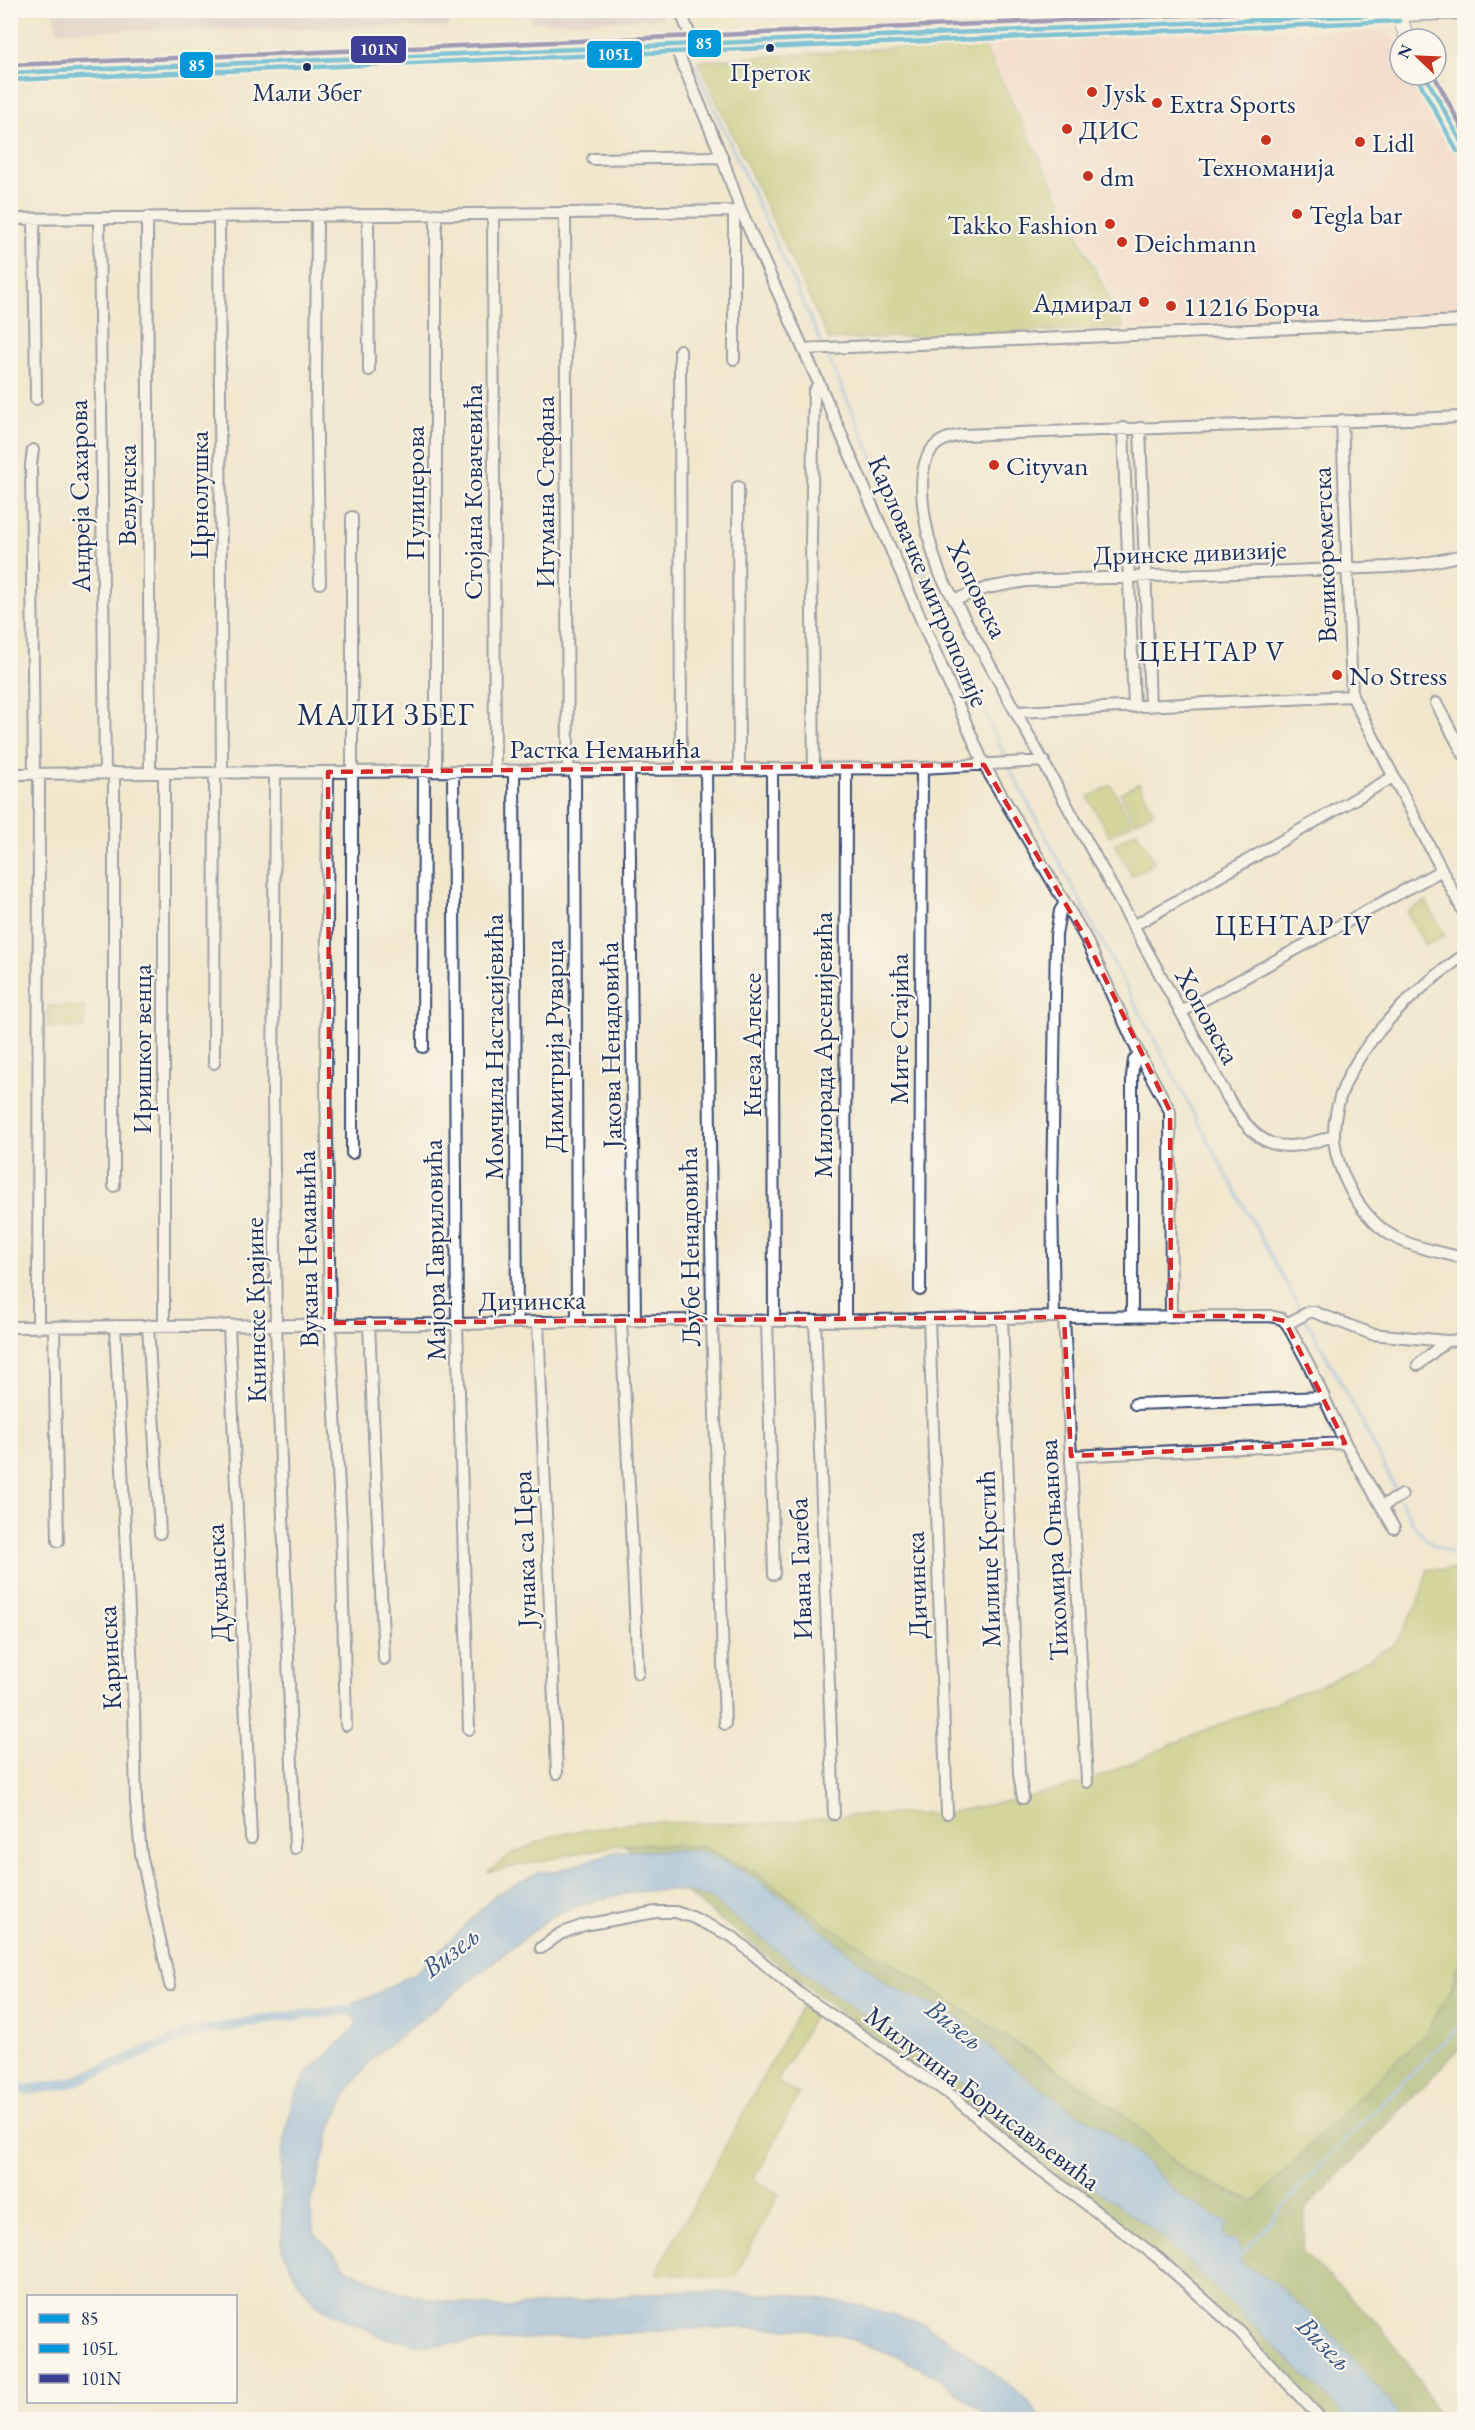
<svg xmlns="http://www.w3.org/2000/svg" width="1475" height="2430" font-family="'EB Garamond',serif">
<rect width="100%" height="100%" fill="#fbf7ec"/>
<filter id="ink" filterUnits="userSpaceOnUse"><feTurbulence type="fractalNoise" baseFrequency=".0167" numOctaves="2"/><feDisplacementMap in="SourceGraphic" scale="12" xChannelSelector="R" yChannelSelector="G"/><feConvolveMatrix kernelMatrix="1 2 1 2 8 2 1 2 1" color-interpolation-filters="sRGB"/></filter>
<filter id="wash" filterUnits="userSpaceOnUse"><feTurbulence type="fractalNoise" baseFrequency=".008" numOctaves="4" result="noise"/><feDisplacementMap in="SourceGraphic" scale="24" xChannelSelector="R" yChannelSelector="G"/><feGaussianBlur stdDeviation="1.35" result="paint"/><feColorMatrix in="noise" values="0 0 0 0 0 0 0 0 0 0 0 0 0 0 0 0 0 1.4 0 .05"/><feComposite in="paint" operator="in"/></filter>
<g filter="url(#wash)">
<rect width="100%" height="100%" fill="#f1e7cd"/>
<path fill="#f7d1c8" d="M1221,31H1376L1391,36L1400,48V75H1415L1464,167V314L1130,329L982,42Z"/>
<path fill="#d2bfc0" d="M447,11L450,27L57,31L53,11Z
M528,11H660L662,19L531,23Z"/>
<path fill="#b1bf62" stroke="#667760" stroke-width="1.5" d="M982,42L1124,328L829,340L698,61Z
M1139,783L1154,812L1135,822L1120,793Z
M1111,785L1132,823L1109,836L1088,797Z
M1137,831L1155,863L1132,876L1114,844Z
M1426,901L1445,936L1425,946L1407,912Z
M48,1006L85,1007L84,1028L47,1027Z
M1428,1569L1464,1570V1947L1448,1994L1425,2034L1320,2135L1255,2202L1186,2172L1126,2116L1040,2058L835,1931L758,1874L702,1846L623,1844L487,1872L512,1854L554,1835L637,1822L761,1824L856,1815L947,1813L1023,1798L1087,1782L1198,1733L1330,1681L1395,1644L1418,1603Z
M803,2004L816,2012L777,2082L799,2094L754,2180L779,2194L735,2276H702L656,2273Z"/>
<path fill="#8ca658" stroke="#546a5b" stroke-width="1.5" d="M623,1844L701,1846L758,1874L828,1926L917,1979L1126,2116L1186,2172L1233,2194L1255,2202L1326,2129L1425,2034L1454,1983L1464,1952V2044L1305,2210L1303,2252L1379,2324L1418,2378L1440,2419H1322L1157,2257Z"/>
<path fill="#78aee7" stroke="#4a6ea2" stroke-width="1.5" d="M618,1851H698L710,1855L748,1874L785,1899L887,1985L958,2017L1009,2065L1072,2110L1103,2128L1132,2150L1179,2195L1228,2224L1223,2234L1227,2239L1236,2240L1240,2251V2261L1247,2267L1275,2283L1329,2332L1389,2401L1402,2419H1346L1332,2402L1161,2235L1064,2167L963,2082L819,1983L712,1899C662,1879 599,1897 552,1916L372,2058L351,2086L332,2124L310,2207L314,2233L349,2270L401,2293L436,2300L506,2308L678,2291L792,2295L862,2306L921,2323L966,2352L1022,2395L1042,2419H991L942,2380L900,2357L837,2334L791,2328H710L424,2345L385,2338L324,2309L313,2301L298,2281L282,2249L281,2158L292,2101L306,2074L353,2030L357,2022L352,2016L353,2002L370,1997L415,1973L439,1952L495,1895L540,1872L556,1871Z"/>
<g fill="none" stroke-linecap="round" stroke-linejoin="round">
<path stroke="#78aee7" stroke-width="3" d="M693,62L822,344
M825,350L1011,771L1219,1161L1362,1421L1398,1494
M1401,1500C1418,1535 1426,1547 1464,1557
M1238,2259L1320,2165L1460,2026L1464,2009"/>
<path stroke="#78aee7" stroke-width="10" d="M10,2085L27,2090L70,2083L191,2033L274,2018L365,2009"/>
</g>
</g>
<g filter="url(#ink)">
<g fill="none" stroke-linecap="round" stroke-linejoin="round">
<defs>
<path id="minor" d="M680,10L694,45
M1023,10L1030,30
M675,46L722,157L741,211L826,399L984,765L1085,937L1139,1054L1170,1111L1171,1316
M593,159L722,157
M734,211V359
M565,213L568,770
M436,214V771
M493,214L495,771
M317,215L316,390L320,583
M368,215L369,370
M147,217L150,773
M219,217L222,772
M99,218L105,773
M10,219L741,211
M34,219L36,399
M803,349L1464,321
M680,350L681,770
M1342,420L1352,696L1464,913
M1123,428L1134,707
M1140,428L1150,706
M33,450L31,464L34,774
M738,487L739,769
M352,517V1153
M954,600L987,588L1026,581L1390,567L1421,564L1464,555
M1436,703L1464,755
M1017,712L1352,696
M706,769L712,1321L725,1724
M772,769L774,1321
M814,769L811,540L814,392L819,383
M575,770L577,1321
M629,770L635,1320
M453,771L457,1324L469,1729
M514,771L517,1323
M275,772L273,1095L276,1325L295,1848
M328,772L326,1081L330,1323L341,1525L346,1725
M114,773V1186
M164,773V1325
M10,774L922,768L1044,761
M1133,926L1393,777
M1464,955C1409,994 1334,1061 1334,1134C1334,1147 1338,1162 1343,1174C1352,1196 1367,1218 1386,1232C1408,1247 1439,1252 1464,1258
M1181,1012L1442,870
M423,1047L424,771
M214,1063L215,773
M1333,1136C1278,1155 1259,1149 1228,1098L941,576C929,547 908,469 936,445C943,438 953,437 962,435L1464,417
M920,1290L922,768
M1054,1317L1052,1195L1056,935L1060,911L1065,903
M1064,1317L1087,1782
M1132,1317V1076L1134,1060L1139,1054
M1002,1318L1019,1774L1023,1798
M929,1319L947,1813
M621,1320L638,1673
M767,1321L774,1574
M815,1321L834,1814
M845,1321L846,769
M538,1322L557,1773
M369,1324L384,1659
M1287,1324L1309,1312H1314L1372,1334L1446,1341
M148,1325L160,1533
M229,1325L251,1838
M115,1326L134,1712L136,1802L141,1854L170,1985
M10,1327L457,1324L635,1320L815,1321L1054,1317L1270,1316L1282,1319L1287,1324L1309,1365L1345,1443L1394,1528
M38,1328L39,774
M54,1328L58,1541
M1418,1365L1446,1341L1464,1340
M1135,1404L1323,1397
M1071,1456L1345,1443
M1382,1506L1402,1495
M541,1948L560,1934L584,1925L656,1912H675L692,1917L733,1937L800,1994L951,2095L1030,2162L1157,2257L1240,2332L1322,2420"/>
<path id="tertiary" d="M1399,14L1407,39
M1425,75L1464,147"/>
<path id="secondary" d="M10,73L1464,11"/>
</defs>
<use href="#minor" stroke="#3b4b6f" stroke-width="14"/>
<use href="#tertiary" stroke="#3b4b6f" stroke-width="16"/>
<use href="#secondary" stroke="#3b4b6f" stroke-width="18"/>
<use href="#minor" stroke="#fff" stroke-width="10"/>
<use href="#tertiary" stroke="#fff" stroke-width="14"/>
<use href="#secondary" stroke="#fff" stroke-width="15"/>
<defs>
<path id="bus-1" d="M10,73L1399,14
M1425,75L1464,147"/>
<path id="bus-2" d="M1418,79L1457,151
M10,80L1399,21"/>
<path id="bus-3" d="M10,65L1305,10
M1434,75L1464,132"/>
</defs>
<use href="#bus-1" stroke="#fbf7ec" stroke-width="9"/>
<use href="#bus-2" stroke="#fbf7ec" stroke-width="9"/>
<use href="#bus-3" stroke="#fbf7ec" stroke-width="9"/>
<use href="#bus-1" stroke="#0098da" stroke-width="4.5"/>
<use href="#bus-2" stroke="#0098da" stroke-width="4.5"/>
<use href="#bus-3" stroke="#3e4095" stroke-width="4.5"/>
</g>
</g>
<path d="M0 0H1475V2430H0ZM984,765L1085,937L1170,1111L1171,1316H1260L1285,1321L1345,1443L1071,1456L1064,1317L330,1323L328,772Z" fill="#f1e7cd" fill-opacity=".55" fill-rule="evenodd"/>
<path fill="none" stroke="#d62828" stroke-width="4.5" stroke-dasharray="12 8" stroke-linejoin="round" d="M984,765L1085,937L1170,1111L1171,1316H1260L1285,1321L1345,1443L1071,1456L1064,1317L330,1323L328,772Z"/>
<g fill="#1b2f5e" stroke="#fbf7ec" stroke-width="2">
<circle cx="770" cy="48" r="5"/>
<circle cx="307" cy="67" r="5"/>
</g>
<g fill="#c8321e" stroke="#fbf7ec" stroke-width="2">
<circle cx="1092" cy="92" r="6"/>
<circle cx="1157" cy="103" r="6"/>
<circle cx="1067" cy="129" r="6"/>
<circle cx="1266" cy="140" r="6"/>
<circle cx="1360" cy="142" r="6"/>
<circle cx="1088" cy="176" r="6"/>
<circle cx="1297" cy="214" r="6"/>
<circle cx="1110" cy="224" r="6"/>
<circle cx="1122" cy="242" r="6"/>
<circle cx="1144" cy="302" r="6"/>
<circle cx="1171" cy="306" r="6"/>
<circle cx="994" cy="465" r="6"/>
<circle cx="1337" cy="675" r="6"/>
</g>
<g text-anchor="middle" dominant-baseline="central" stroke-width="4.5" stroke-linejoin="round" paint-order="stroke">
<g font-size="26" fill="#1b2f5e" stroke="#fbf7ec">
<text x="770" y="72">Преток</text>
<text x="307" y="92">Мали Збег</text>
</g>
<g font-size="27" fill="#1b2f5e" stroke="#fbf7ec" text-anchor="start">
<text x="1104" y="92">Jysk</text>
<text x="1169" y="103">Extra Sports</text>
<text x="1079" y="129">ДИС</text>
<text x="1372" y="142">Lidl</text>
<text x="1266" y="166" text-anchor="middle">Техноманија</text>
<text x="1100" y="176">dm</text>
<text x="1309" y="214">Tegla bar</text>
<text x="1098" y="224" text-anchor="end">Takko Fashion</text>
<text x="1134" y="242">Deichmann</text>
<text x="1132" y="302" text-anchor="end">Адмирал</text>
<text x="1183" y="306">11216 Борча</text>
<text x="1006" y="465">Cityvan</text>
<text x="1349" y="675">No Stress</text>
</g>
<g font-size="27" fill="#1b2f5e" stroke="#fbf7ec">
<text transform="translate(472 492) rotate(-90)">Стојана Ковачевића</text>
<text transform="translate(544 492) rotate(-90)">Игумана Стефана</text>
<text transform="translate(414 493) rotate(-90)">Пулицерова</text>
<text transform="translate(126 495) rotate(-90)">Вељунска</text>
<text transform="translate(198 495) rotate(-90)">Црнолушка</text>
<text transform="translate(79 496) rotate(-91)">Андреја Сахарова</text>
<text transform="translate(1190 552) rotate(-2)">Дринске дивизије</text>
<text transform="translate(1324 555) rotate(-92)">Великореметска</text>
<text transform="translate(929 581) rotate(67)">Карловачке митрополије</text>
<text transform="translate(978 589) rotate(64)">Хоповска</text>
<text x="605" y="748">Растка Немањића</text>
<text transform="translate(1208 1016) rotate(61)">Хоповска</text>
<text transform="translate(898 1029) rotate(-90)">Мите Стајића</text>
<text transform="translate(610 1045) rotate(-91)">Јакова Ненадовића</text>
<text transform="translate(751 1045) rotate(-90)">Кнеза Алексе</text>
<text transform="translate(822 1045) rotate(-90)">Милорада Арсенијевића</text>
<text transform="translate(553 1046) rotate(-90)">Димитрија Руварца</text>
<text transform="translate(493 1047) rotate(-90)">Момчила Настасијевића</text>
<text transform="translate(141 1049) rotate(-90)">Иришког венца</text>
<text transform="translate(689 1247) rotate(-91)">Љубе Ненадовића</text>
<text transform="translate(307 1249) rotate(-91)">Вукана Немањића</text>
<text transform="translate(434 1250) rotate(-91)">Мајора Гавриловића</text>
<text transform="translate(532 1300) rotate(-1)">Дичинска</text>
<text transform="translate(255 1310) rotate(-91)">Книнске Крајине</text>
<text transform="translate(524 1549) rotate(-92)">Јунака са Цера</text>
<text transform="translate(1053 1550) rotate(-93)">Тихомира Огњанова</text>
<text transform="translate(988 1559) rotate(-92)">Милице Крстић</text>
<text transform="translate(800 1569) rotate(-92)">Ивана Галеба</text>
<text transform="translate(217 1583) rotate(-93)">Дукљанска</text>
<text transform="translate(916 1585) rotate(-92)">Дичинска</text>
<text transform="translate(109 1658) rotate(-93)">Каринска</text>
<text transform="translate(983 2098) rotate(37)">Милутина Борисављевића</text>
</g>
<g font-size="28" letter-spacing="1.5" fill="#1b2f5e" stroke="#fbf7ec">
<text x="1212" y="651">ЦЕНТАР V</text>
<text x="1294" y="925">ЦЕНТАР IV</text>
</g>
<g font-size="28" font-style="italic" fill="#375587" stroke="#fbf7ec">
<text transform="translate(450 1951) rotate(-38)">Визељ</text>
<text transform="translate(955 2024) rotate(38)">Визељ</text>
<text transform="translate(1325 2343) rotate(45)">Визељ</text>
</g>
<g font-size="30" letter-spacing="1.5" fill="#1b2f5e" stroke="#fbf7ec">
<text x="386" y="714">МАЛИ ЗБЕГ</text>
</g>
</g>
<g stroke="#fbf7ec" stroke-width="2">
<rect x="687" y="29" width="35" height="29" rx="6" fill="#0098da"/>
<rect x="350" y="35" width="57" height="29" rx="6" fill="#3e4095"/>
<rect x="586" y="40" width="57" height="29" rx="6" fill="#0098da"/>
<rect x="179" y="51" width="35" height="28" rx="6" fill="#0098da"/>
</g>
<g font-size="16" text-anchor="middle" font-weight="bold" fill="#fff">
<text x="704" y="49">85</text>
<text x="379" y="55">101N</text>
<text x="615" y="60">105L</text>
<text x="197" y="71">85</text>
</g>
<rect width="1475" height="2430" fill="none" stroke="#fbf7ec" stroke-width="36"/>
<rect x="27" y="2295" width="210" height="108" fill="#fbf7ec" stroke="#a1a7b3" stroke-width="1.5"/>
<rect x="39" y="2314" width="30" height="9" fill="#0098da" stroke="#a1a7b3" stroke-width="1.5"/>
<text x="81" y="2325" font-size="18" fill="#1b2f5e">85</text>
<rect x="39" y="2344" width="30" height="9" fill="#0098da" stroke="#a1a7b3" stroke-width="1.5"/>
<text x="81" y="2355" font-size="18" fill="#1b2f5e">105L</text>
<rect x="39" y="2374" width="30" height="9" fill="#3e4095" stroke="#a1a7b3" stroke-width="1.5"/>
<text x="81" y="2385" font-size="18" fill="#1b2f5e">101N</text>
<g transform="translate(1418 57) rotate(293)"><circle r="28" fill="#fbf7ec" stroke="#a1a7b3" stroke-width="1.5"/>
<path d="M0-4.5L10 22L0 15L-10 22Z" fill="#c8321e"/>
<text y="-9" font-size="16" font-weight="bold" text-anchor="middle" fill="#1b2f5e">N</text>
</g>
</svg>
